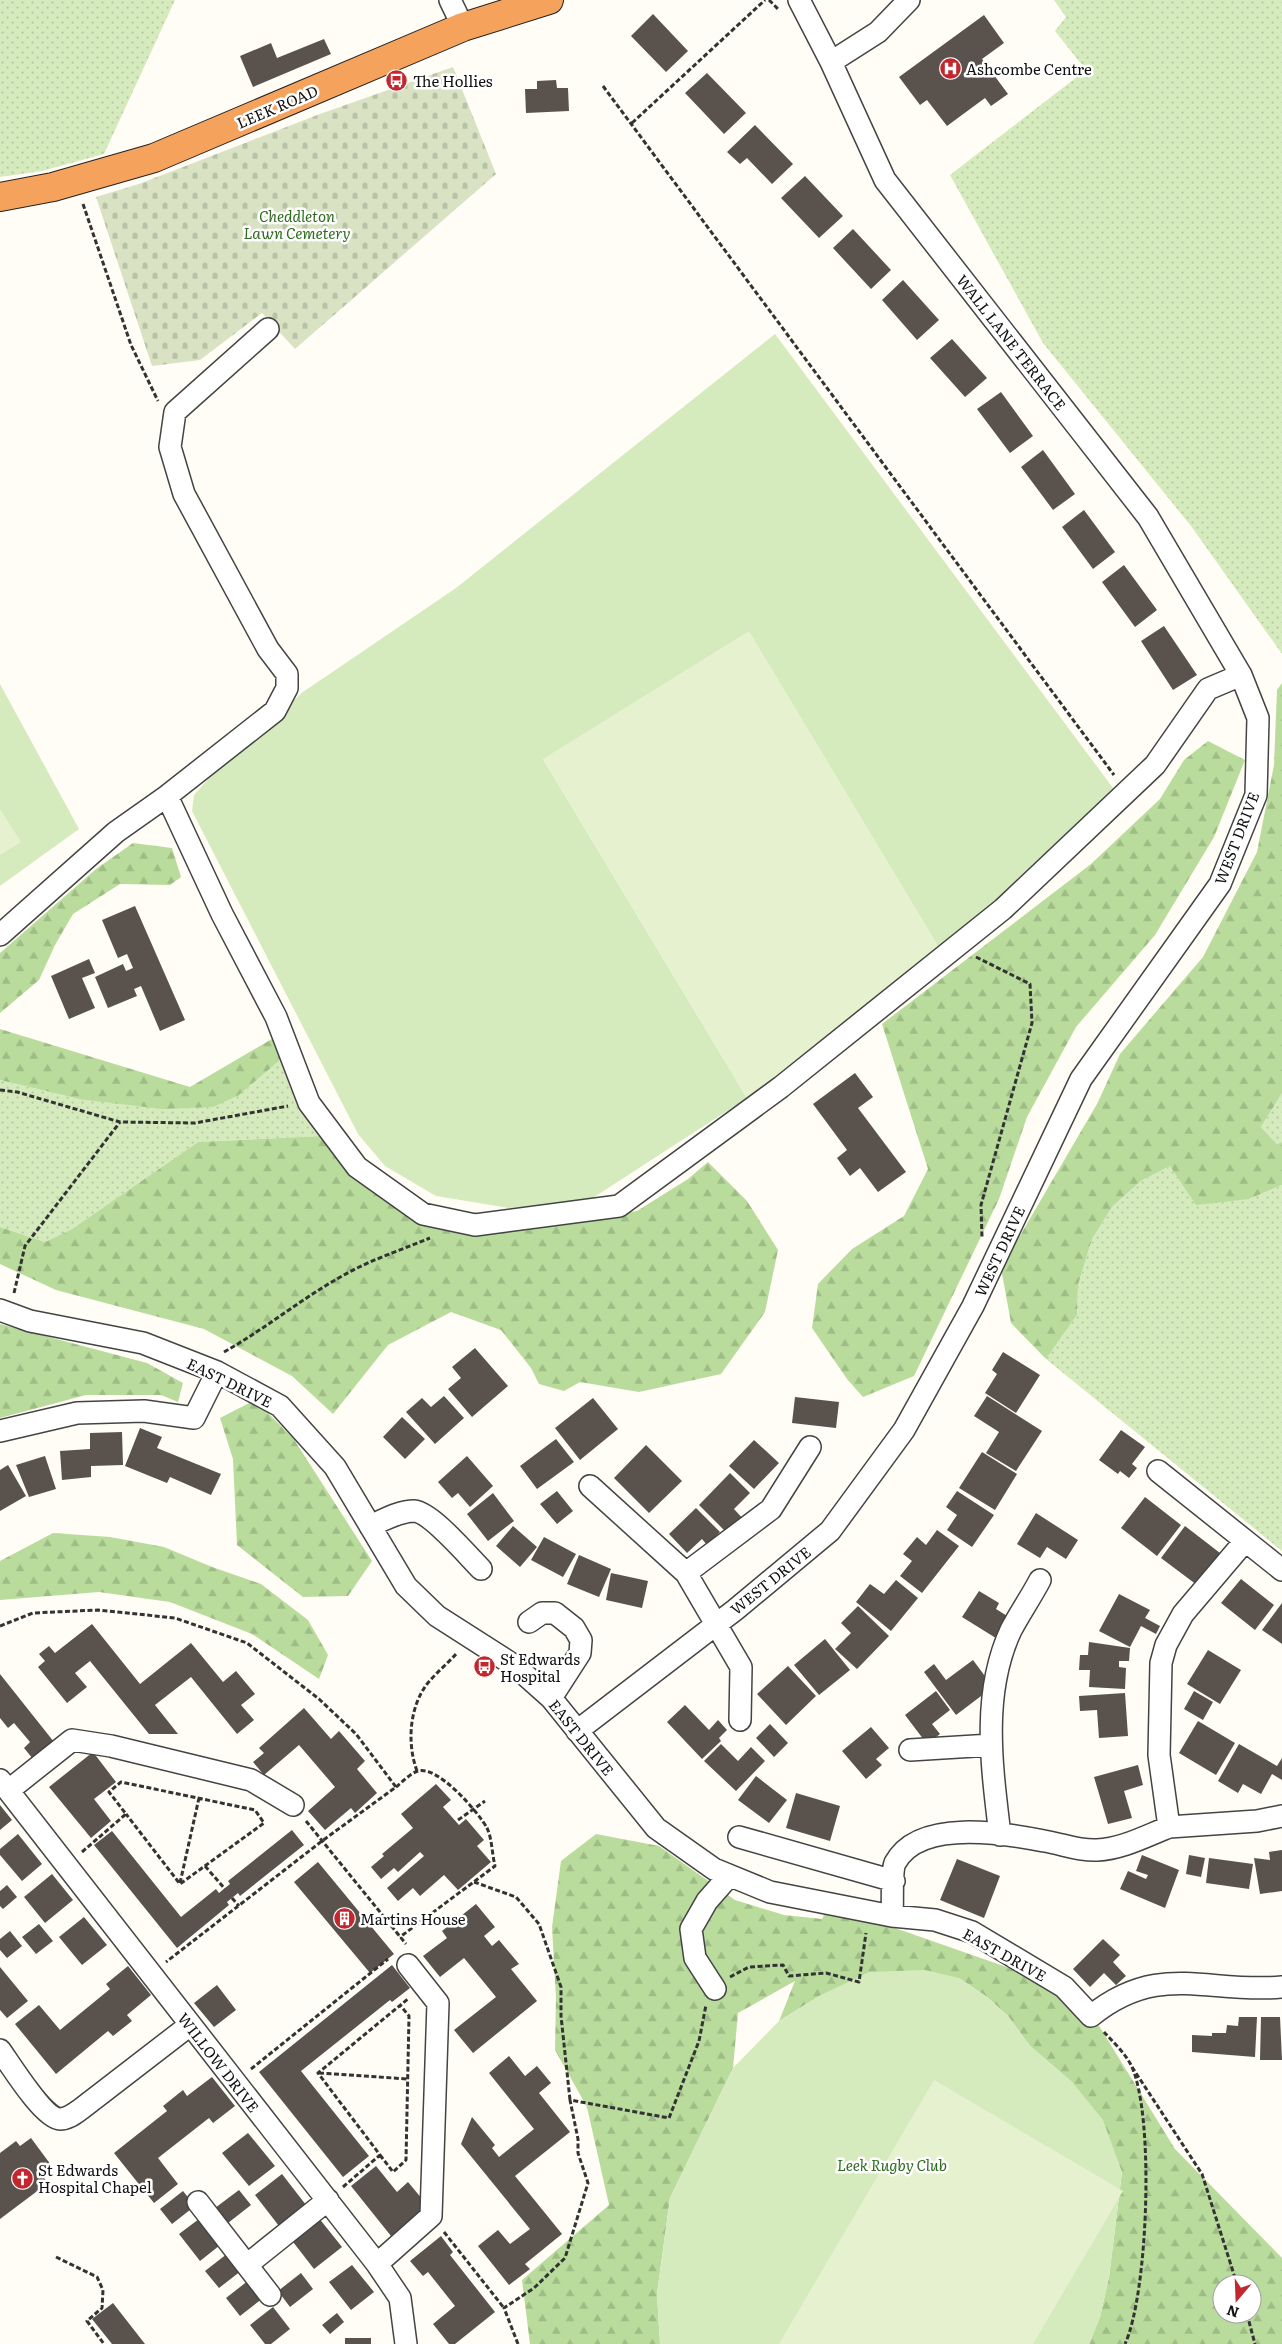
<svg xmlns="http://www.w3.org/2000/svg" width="1282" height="2344" font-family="Literata,serif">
<defs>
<pattern id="grass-dots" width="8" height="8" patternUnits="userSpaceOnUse" patternTransform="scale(1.25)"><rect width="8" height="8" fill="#d5ebbd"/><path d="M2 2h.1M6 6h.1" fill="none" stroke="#b6c8a1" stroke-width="1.8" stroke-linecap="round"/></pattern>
<pattern id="forest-firs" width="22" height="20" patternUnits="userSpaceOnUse" patternTransform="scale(1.25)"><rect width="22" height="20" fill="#b9dc9c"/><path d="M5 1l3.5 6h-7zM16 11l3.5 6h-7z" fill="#9ebc85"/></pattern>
<pattern id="cemetery-stones" width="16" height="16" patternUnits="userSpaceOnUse" patternTransform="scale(1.25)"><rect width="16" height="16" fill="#d9e3c4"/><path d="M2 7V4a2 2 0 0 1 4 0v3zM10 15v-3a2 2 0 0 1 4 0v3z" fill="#b9c2a7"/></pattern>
</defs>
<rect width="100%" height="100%" fill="#fffdf5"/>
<path fill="url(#grass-dots)" d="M0,0H175L104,154L42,171L0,177Z
M1054,0H1282V654L1191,526L1043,343L950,175L1086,70L1055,31L1066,17Z
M286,1055L321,1136L198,1142L72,1229L45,1242L0,1227V1080L79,1099L239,1095Z
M1282,1093V1142L1277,1144L1261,1127Z
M1170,1166L1249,1199L1282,1185V1551L1046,1359L1077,1315L1078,1285L1092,1239L1112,1207L1141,1181Z"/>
<path fill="url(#forest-firs)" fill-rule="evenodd" d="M1282,683V1093L1261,1127L1277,1144L1282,1142V1185L1249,1199L1196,1205L1170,1166L1141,1181L1112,1207L1092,1239L1078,1285L1077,1315L1046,1359L1011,1323L1001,1268L1097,1104L1120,1054L1203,957L1257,852L1274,765L1277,690Z
M1208,741L1245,760L1214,837L1155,935L1076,1027L1027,1117L999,1199L914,1376L863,1397L847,1379L812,1328L818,1284L852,1249L904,1216L928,1169L882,1024L1091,864L1160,799L1184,760Z
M133,843L172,848L181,877L170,885L120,884L73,914L55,945L39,980L0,1013V953L96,869Z
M0,1029L190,1087L277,1036L286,1055L239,1095L213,1107L162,1109L79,1099L0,1080Z
M321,1136L415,1211L574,1222L637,1211L688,1179L708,1162L747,1201L778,1250L765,1312L721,1374L639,1392L580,1382L564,1391L539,1384L531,1368L501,1330L451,1312L388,1345L333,1414L292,1376L204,1329L56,1290L0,1264V1227L45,1242L72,1229L198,1142Z
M0,1324L147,1363L183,1383L178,1402L161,1395H86L0,1418Z
M255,1400L293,1438L372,1561L348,1596L303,1597L237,1545L233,1459L220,1418Z
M53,1533L110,1537L164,1547L212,1567L261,1584L308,1620L328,1655L319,1679L252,1634L170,1602L99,1592L0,1600V1561Z
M596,1834L659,1846L735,1900L784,1915L822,1919L829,1905L1064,1987L1096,2021L1175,2149L1282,2258V2344H1089L1100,2317L1109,2277L1122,2172L1073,2083L1030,2046L1008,2016L987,1997L959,1978L821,1995L779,2021L795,1981L738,2013L733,2068L670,2198L657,2294L660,2344H530L522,2280L609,2205L587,2107L555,2050L556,1998L552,1927L561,1861ZM1222,2284H1252V2314H1222Z"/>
<path fill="url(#cemetery-stones)" d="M453,67L496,174L295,349L262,313L200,360L152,366L96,197L139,184L320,114Z"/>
<path fill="#d5ebbd" d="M775,334L1113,788L1007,896L940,949L543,759L747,1098L585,1203L509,1208L436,1196L385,1166L358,1134L192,811L194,795L219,767L303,692L456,588Z
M0,684L79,829L0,886Z
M925,1970L959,1978L987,1997L1008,2016L1030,2046L1073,2083L1103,2120L1122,2172L1109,2277L1100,2317L1089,2344H660L657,2294L670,2198L733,2068L779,2021L821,1995L869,1972Z"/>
<path fill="#e6f2cf" d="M749,631L940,949L747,1098L543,759Z
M0,809L21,842L0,855Z
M934,2080L1123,2191L1033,2344H779Z"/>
<path fill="#5a524d" d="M653,14L688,51L666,72L631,36Z
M984,15L1004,43L982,59L1008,94L991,106L985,98L947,126L927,100L920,105L899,77Z
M324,39L331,54L253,87L240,56L271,43L277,58Z
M707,73L746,113L724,134L685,93Z
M556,80L557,88H568L569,111L526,113L525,89H537V81Z
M755,125L793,164L772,184L747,158L740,164L727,152Z
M805,176L843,216L819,238L781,198Z
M853,229L891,270L871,289L833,248Z
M903,280L939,320L917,340L882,300Z
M952,339L987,378L965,397L930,358Z
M1001,392L1033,436L1010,453L977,409Z
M1043,450L1075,494L1053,510L1021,467Z
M1084,510L1115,552L1093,569L1062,527Z
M1124,565L1157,610L1135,627L1102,582Z
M1164,626L1197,675L1173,690L1141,641Z
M135,906L185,1020L160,1031L141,986L134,989L137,996L108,1008L95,977L123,964L126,971L133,968L127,954L118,958L102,920Z
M89,959L95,973L82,978L95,1008L69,1019L51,976Z
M855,1073L873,1097L858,1108L906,1172L878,1192L860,1168L850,1176L837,1158L847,1150L813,1104Z
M475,1348L508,1386L472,1417L448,1389L461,1378L452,1367Z
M1003,1352L1040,1375L1016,1413L985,1393L997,1374L992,1370Z
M444,1396L464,1418L435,1444L406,1412L422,1398L431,1407Z
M987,1396L1042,1431L1016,1471L986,1453L999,1432L974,1416Z
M795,1397L839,1402L836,1428L792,1423Z
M593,1398L618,1429L580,1460L555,1428Z
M402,1417L425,1439L405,1459L383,1437Z
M140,1428L162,1437L157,1448L221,1474L211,1495L170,1477L167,1483L125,1466Z
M1121,1430L1145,1447L1132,1464L1137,1468L1129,1478L1120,1471L1118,1474L1099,1460Z
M122,1432L123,1465L91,1466V1477L62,1480L60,1451L90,1449V1433Z
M556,1439L574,1462L537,1489L520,1466Z
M754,1440L779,1463L754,1489L729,1466Z
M646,1445L682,1481L649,1513L614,1478Z
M982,1452L1017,1474L995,1510L959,1488Z
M45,1456L56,1489L29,1497L16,1465Z
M467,1456L493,1486L470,1507L458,1493L452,1498L438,1482Z
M8,1465L26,1496L0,1511V1470Z
M730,1473L750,1493L734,1509L745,1521L730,1536L699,1505Z
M557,1491L573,1511L557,1524L540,1504Z
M957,1491L994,1515L972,1547L947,1530L957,1515L946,1507Z
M493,1493L514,1521L488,1541L467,1514Z
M1145,1497L1181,1525L1157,1556L1121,1528Z
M696,1508L720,1532L707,1545L702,1539L687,1553L669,1534Z
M1036,1513L1078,1540L1066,1559L1047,1547L1040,1558L1017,1544Z
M513,1526L537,1547L520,1567L496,1546Z
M1185,1526L1220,1553L1197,1585L1161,1558Z
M937,1530L959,1546L922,1593L900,1576L912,1561L903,1554L917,1537L926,1545Z
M544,1537L576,1554L563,1577L531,1560Z
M579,1555L611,1569L599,1597L567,1584Z
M611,1573L648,1581L642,1608L606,1600Z
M1241,1579L1274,1605L1255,1630L1221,1603Z
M896,1580L918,1598L891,1631L856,1602L870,1584L884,1594Z
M979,1591L999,1603L996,1609L1012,1619L999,1640L962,1617Z
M1119,1594L1150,1610L1145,1618L1160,1626L1156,1634L1141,1626L1130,1647L1099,1631Z
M1282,1603V1644L1262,1630Z
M858,1606L889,1636L857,1669L835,1649L851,1633L841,1623Z
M92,1624L140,1684L191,1643L223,1682L236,1671L255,1694L241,1705L254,1720L237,1734L191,1677L155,1705L178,1734H149L90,1661L75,1673L87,1687L67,1703L38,1667L45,1661L39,1654L49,1646L55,1653Z
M825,1639L850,1670L819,1695L794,1665Z
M1089,1642L1130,1648L1129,1661H1119V1667L1126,1668L1125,1689L1089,1687L1090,1670H1079L1080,1655H1088Z
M1208,1650L1241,1670L1220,1704L1187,1684Z
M973,1660L993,1687L956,1715L924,1672L934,1664L946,1680Z
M788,1666L816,1696L786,1725L757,1694Z
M0,1674L54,1742L33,1759L24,1748L30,1742L14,1723L8,1728L0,1718Z
M936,1691L950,1710L932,1724L940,1734L927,1744L905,1715Z
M1194,1691L1213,1702L1203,1720L1184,1709Z
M1125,1693L1128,1736L1099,1738L1097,1710L1080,1711L1079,1696Z
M685,1705L709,1730L718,1720L727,1730L719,1738L721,1741L702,1759L667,1722Z
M304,1708L331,1739L339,1731L365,1761L357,1769L377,1793L355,1813L351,1808L325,1830L308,1811L335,1787L299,1745L264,1775L253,1762L264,1753L259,1748Z
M1198,1721L1235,1743L1216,1775L1179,1753Z
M770,1724L788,1743L774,1757L756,1738Z
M871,1727L889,1748L876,1759L882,1765L866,1779L842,1751Z
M721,1744L738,1761L751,1747L765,1761L736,1791L704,1761Z
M1239,1744L1277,1766L1282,1758V1780L1272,1774L1261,1794L1243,1784L1238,1793L1218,1781Z
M93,1752L116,1782L94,1799L111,1821L91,1838L49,1787Z
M1138,1765L1143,1785L1124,1791L1132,1818L1108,1824L1094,1777Z
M756,1776L787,1800L769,1823L738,1800Z
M436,1784L451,1800L443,1807L459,1825L466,1819L484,1840L477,1846L491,1862L458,1890L444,1875L420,1896L413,1888L398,1901L387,1888L424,1856L420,1852L398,1872L394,1868L381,1879L371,1867L384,1856L382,1854L413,1828L401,1814Z
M796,1793L840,1806L830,1841L786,1828Z
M0,1805L12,1820L0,1830Z
M292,1830L304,1845L240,1896L238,1893L227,1902L229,1905L177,1948L94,1845L112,1831L181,1917L216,1889L219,1893L230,1884L228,1881Z
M18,1834L42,1864L22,1881L0,1855V1849Z
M1282,1850V1891L1260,1894L1254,1858L1270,1860L1269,1852Z
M1142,1855L1179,1870L1165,1908L1120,1889L1128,1871L1146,1879L1148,1875L1136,1871Z
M1189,1855L1205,1858L1201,1877L1186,1874Z
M1209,1858L1253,1864L1249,1889L1206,1883Z
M957,1859L1000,1876L984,1918L940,1900Z
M318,1862L394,1954L370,1973L294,1882Z
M52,1874L73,1900L45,1923L24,1897Z
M7,1885L17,1897L3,1909L0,1906V1891Z
M476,1904L495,1927L484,1936L492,1946L499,1940L519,1964L511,1969L537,2001L473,2053L454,2030L496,1997L464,1958L440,1977L423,1956L447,1938L442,1931Z
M84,1917L107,1945L82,1965L59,1937Z
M39,1924L53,1941L36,1954L22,1937Z
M10,1931L22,1946L7,1958L0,1950V1939Z
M1103,1939L1120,1955L1113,1962L1126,1976L1116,1985L1104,1973L1090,1987L1073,1969Z
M392,1965L410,1988L392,2002L390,2000L301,2071L369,2156L343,2177L259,2072Z
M128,1966L151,1995L127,2015L132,2021L113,2036L108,2031L56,2074L15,2024L39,2005L60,2030L110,1989L106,1984Z
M0,1967L28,2001L7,2018L0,2010Z
M217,1985L236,2010L214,2027L194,2003Z
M1239,2017H1257L1255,2057L1192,2052V2035L1212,2036V2033H1226L1227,2025L1238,2026Z
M1261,2017H1280L1282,2060H1260Z
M509,2056L525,2076L537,2066L551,2083L539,2093L570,2132L515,2176L562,2234L525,2264L530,2269L509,2285L478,2246L498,2230L510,2244L530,2229L461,2144L472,2117L495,2145L492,2148L499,2157L534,2129L489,2073Z
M212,2077L235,2106L213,2123L209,2118L158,2158L178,2184L154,2203L114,2153L167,2111L163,2106L183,2090L187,2096Z
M248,2133L275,2166L249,2186L222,2153Z
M31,2138L51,2165L40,2173L48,2183L0,2219V2153L16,2141L20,2146Z
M376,2166L397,2192L408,2182L428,2206L391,2236L351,2186Z
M282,2174L306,2205L279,2226L255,2195Z
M239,2190L251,2205L228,2223L215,2208Z
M183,2191L195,2206L172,2224L160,2209Z
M203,2216L224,2242L200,2261L179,2234Z
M318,2217L342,2247L314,2269L290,2238Z
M441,2236L453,2252L450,2255L495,2312L455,2344H449L433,2324L455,2306L428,2272L423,2276L410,2261Z
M232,2250L246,2267L219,2288L205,2271Z
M352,2265L374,2292L351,2310L329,2282Z
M301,2273L313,2289L290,2307L278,2291Z
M249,2280L263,2298L240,2316L226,2298Z
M113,2303L145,2344H112L92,2319Z
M273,2307L290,2329L271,2344H265L250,2325Z
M337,2313L344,2322L330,2334L322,2325Z
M345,2338H371V2344H345Z"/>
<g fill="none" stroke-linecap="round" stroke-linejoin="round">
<defs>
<path id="minor" d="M450,0L463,27
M831,62L878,32L909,0
M167,796L275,711L287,688V674L268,649L184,494L170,447L175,412L268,329
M0,935L116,832L167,796L222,914L276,1017L309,1103L357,1167L423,1214L475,1225L619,1206L781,1087L1003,909L1155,765L1208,689L1241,675
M0,1310L30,1321L143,1343L217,1372L280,1406L335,1467L406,1586L437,1616L515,1666L551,1698L656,1828L714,1869L770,1892L892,1916L935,1920L972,1932L1064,1987L1091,2016C1159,1961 1207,1994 1282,1987
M0,1431L77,1413L144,1411L194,1418L217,1372
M1158,1471L1282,1570
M590,1486L686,1573L741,1667L740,1720
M370,1526C384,1520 399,1511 414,1511C431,1512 468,1556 481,1569
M686,1573L771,1509L810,1447
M529,1622L542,1613H555L574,1628L581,1640L580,1653L551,1698
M577,1731L735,1610L830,1531L904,1430L973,1306L1081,1079L1220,884L1256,795L1258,718L1241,675L1148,517L885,180L831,62L799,0
M910,1750L991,1745
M0,1780L377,2264L400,2298L406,2344
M9,1790L72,1740L111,1746L251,1780L293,1805
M1169,1827L1257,1821L1282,1816
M1000,1835C992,1768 981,1694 1011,1630C1020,1613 1031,1597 1040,1580
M739,1837L894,1881
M892,1916C893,1904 891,1872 895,1863C919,1818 1004,1833 1044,1841C1063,1844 1077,1851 1097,1850C1122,1849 1146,1836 1169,1827L1159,1755L1161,1663L1166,1645L1183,1614L1245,1541
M715,1989L695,1958L691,1929L707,1901L729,1876
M0,2050C10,2064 44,2119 60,2119C68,2119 74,2114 81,2109L190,2025
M198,2202L270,2295
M248,2264L328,2200
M377,2264L431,2216L438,2003L408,1965"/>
<path id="highway" d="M0,197L53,187L154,158L463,27L549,0"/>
</defs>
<use href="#minor" stroke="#444" stroke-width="24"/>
<use href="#highway" stroke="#222" stroke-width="30"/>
<path stroke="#333" stroke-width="3" stroke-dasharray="5 2.5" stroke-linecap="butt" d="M769,0L779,10
M603,86L1114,775
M632,123L765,0
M83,204L131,345L158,401
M976,957L1030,984L1032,1023L981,1205L982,1237
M0,1090L17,1092L120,1122L195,1123L288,1106
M14,1293L25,1246L120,1122
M224,1352C265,1329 301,1299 342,1276C370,1260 401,1250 430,1238
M0,1626L33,1613L98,1610L175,1618L247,1643L319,1699L356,1734L396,1787L322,1841L166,1962
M417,1771C407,1744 409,1708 427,1684C436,1673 448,1663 457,1653
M396,1787C402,1782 411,1773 418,1771C438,1765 479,1813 487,1828C492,1838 492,1854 495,1866L400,1937
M458,1820L485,1801
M306,1821L406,1944
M82,1852L126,1814L109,1792L121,1782L255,1810L264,1823L180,1884L126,1814
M205,1866L225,1889
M474,1882L516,1897L539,1924L561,1987V2016L570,2100
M180,1883L199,1798
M232,1898L239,1906
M730,1977L749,1967L783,1965L789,1976L826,1973L859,1982L866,1933
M1104,2032C1113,2042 1125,2053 1131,2065C1155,2114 1148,2294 1125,2344
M1132,2067L1202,2174L1237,2284
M251,2069L388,1959
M319,2073L408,2079
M380,2155L393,2172L406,2160L409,2016L400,2005
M343,2187L380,2155L318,2073L409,1998
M444,2232L504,2308
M56,2257L97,2277L103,2290L102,2308L87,2321L104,2344
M1247,2314L1255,2344
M518,2344L504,2308L534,2288L565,2258L588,2183L578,2153V2139L570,2100L669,2118L699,2041L706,2005"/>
<use href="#minor" stroke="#fff" stroke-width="21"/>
<use href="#highway" stroke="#f5a25d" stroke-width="28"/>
</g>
<defs>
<symbol id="hospital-disc" viewBox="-11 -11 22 22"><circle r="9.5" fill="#c4262e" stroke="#fff"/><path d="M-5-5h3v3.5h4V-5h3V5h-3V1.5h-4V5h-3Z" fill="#fff"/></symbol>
<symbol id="bus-disc" viewBox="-11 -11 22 22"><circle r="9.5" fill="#c4262e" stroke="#fff"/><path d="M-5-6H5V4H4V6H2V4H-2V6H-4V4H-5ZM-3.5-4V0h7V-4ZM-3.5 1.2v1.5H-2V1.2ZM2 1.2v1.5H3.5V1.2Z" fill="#fff"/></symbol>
<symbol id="building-disc" viewBox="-11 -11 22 22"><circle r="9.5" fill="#c4262e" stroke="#fff"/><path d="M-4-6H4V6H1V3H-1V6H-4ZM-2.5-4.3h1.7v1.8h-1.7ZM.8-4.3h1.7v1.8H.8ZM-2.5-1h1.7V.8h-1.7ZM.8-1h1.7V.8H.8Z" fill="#fff"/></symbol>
<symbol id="church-disc" viewBox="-11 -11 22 22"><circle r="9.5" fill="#c4262e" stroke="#fff"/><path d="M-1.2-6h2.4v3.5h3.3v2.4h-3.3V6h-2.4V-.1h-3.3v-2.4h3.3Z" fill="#fff"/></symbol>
</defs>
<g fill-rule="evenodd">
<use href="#hospital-disc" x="938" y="56" width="25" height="25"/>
<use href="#bus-disc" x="384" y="68" width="25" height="25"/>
<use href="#bus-disc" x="472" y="1654" width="25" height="25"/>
<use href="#building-disc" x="332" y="1906" width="25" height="25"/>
<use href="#church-disc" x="10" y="2166" width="25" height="25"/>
</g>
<g text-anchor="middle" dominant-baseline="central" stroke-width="5" stroke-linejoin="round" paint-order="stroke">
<g font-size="15" fill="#111" stroke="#fff" text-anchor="start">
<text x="966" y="68">Ashcombe Centre</text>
<text x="413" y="80">The Hollies</text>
<text x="500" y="1658">St Edwards<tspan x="500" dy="17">Hospital</tspan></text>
<text x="360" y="1918">Martins House</text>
<text x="38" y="2169">St Edwards<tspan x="38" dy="17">Hospital Chapel</tspan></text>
</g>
<g font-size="15" fill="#111" stroke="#fff">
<text transform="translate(277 106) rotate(-23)">LEEK ROAD</text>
<text transform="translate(1012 342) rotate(52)">WALL LANE TERRACE</text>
<text transform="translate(1236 838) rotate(-69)">WEST DRIVE</text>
<text transform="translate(999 1251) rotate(-65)">WEST DRIVE</text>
<text transform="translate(230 1382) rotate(26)">EAST DRIVE</text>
<text transform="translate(770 1580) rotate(-39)">WEST DRIVE</text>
<text transform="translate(582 1737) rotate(51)">EAST DRIVE</text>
<text transform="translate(1005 1954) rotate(29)">EAST DRIVE</text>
<text transform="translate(219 2062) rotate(52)">WILLOW DRIVE</text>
</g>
<g font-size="15" font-style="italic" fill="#2f6b1f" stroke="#fff">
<text x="297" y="215">Cheddleton<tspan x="297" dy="17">Lawn Cemetery</tspan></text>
<text x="892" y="2164">Leek Rugby Club</text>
</g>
</g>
<g transform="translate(1237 2299) rotate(199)"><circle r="24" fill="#ffffff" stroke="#a0a0a0"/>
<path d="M0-4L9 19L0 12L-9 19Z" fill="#c4262e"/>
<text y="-8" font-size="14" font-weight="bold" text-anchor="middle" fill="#111111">N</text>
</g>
</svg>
